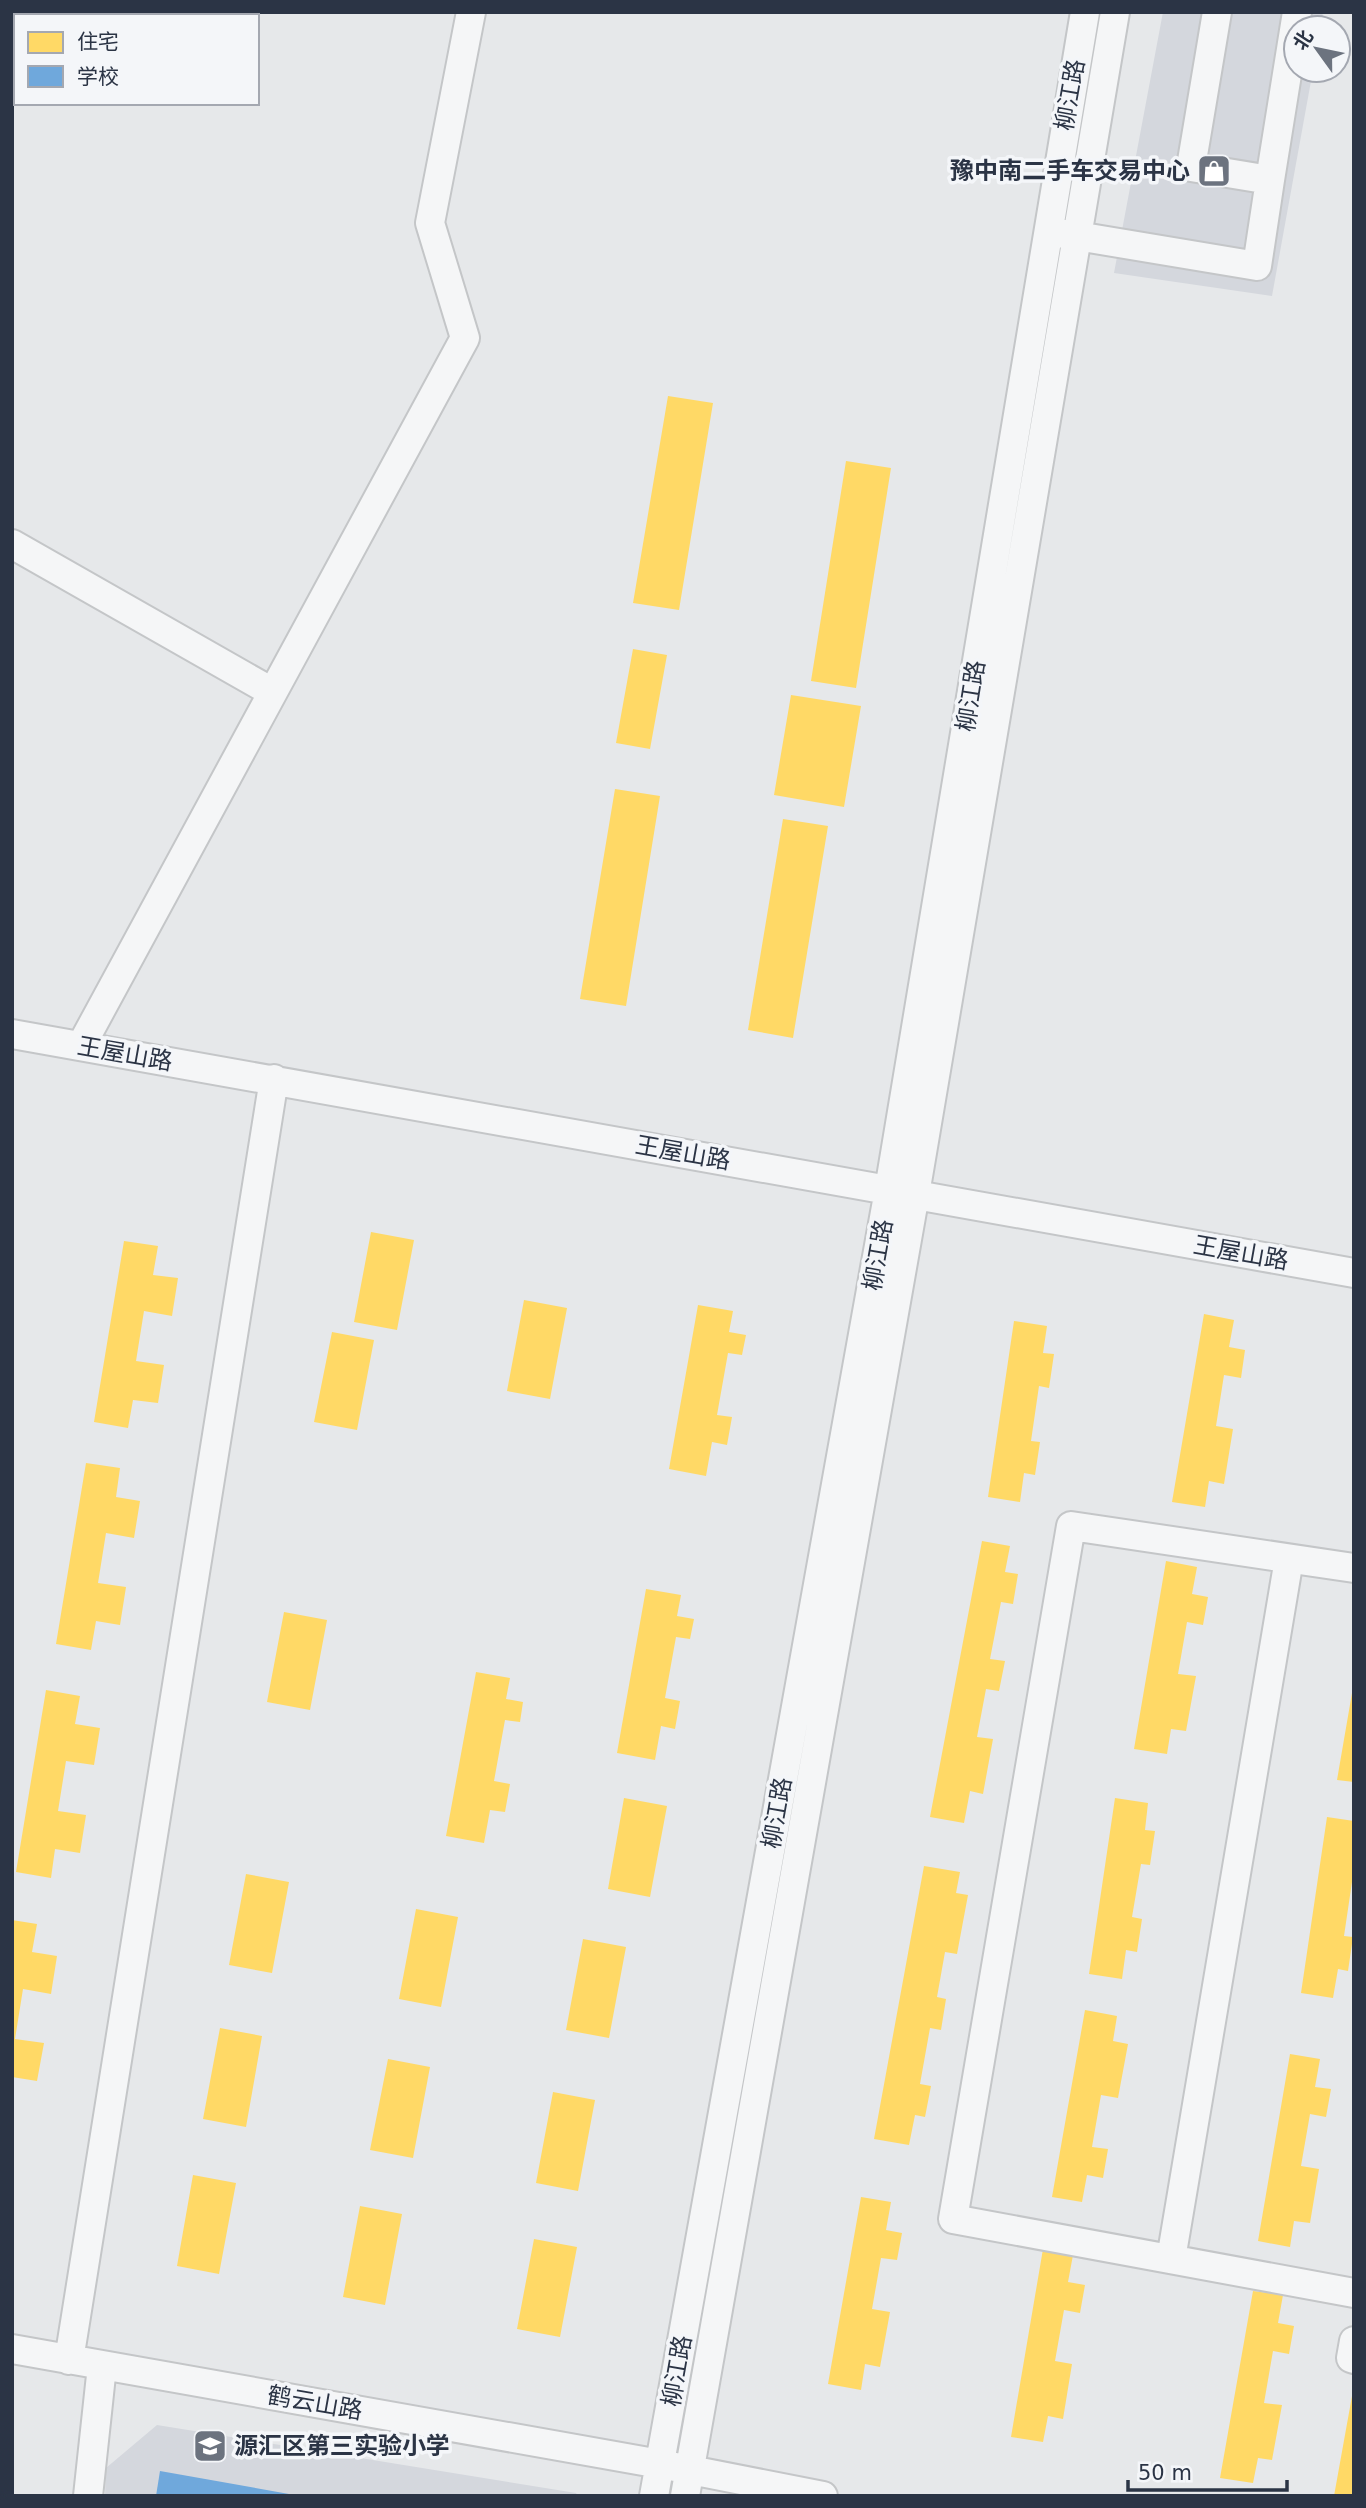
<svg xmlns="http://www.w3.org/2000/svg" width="1366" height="2508" font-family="'DejaVu Sans','Noto Sans SC',sans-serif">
<rect width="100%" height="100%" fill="#e6e8ea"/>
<path fill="#d4d7dd" d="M1163,12H1323L1320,28H1296V70H1313L1272,296L1114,273Z
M157,2425L576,2493L578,2496H105L106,2468Z"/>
<path fill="#ffd966" d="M668,396L713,403L679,610L633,603Z
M846,461L891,468L856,688L811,681Z
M633,649L667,655L650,749L616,743Z
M791,695L861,706L844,807L774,795Z
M615,789L660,796L626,1006L580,999Z
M783,819L828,826L793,1038L748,1030Z
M371,1232L414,1240L397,1330L354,1322Z
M124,1241L158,1246L153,1275L178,1278L172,1316L144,1311L136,1361L164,1365L158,1403L133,1400L128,1428L94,1422Z
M524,1300L567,1308L550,1399L507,1391Z
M698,1305L733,1311L729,1332L746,1335L742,1355L728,1353L717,1415L732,1417L727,1445L712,1442L706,1476L669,1469Z
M1204,1314L1234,1320L1229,1347L1245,1350L1241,1378L1224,1375L1216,1426L1233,1429L1224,1484L1209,1481L1205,1507L1172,1502Z
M1014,1321L1047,1326L1043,1353L1054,1354L1049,1388L1039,1386L1031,1441L1040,1442L1035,1475L1024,1473L1020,1502L988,1497Z
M332,1332L374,1340L357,1430L314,1422Z
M86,1463L120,1468L116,1497L140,1501L134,1538L106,1533L98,1583L126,1587L120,1625L96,1621L91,1650L56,1644Z
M982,1541L1010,1546L1005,1572L1018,1574L1013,1604L1001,1602L990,1659L1005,1661L999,1691L986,1689L977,1737L993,1739L983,1794L970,1791L964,1823L930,1817Z
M1166,1561L1197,1567L1192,1594L1208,1597L1203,1625L1187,1622L1178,1674L1196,1676L1186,1731L1171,1729L1167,1754L1134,1749Z
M646,1589L681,1595L677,1616L694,1619L690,1639L676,1637L665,1698L680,1701L675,1729L661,1726L655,1760L617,1753Z
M284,1612L327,1620L310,1710L267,1702Z
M476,1672L510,1678L506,1699L523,1702L520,1722L505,1720L494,1781L510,1784L505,1812L490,1810L484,1843L446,1836Z
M46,1690L80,1696L75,1724L100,1728L94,1765L66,1761L58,1811L86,1815L80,1853L55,1849L51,1878L16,1872Z
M1352,1693H1354V1782L1337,1780Z
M624,1798L667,1806L650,1897L608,1889Z
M1115,1798L1148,1803L1145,1830L1155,1831L1150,1865L1141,1864L1132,1917L1142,1919L1137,1952L1126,1950L1122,1979L1089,1974Z
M1327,1817L1354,1821V1883L1352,1882L1344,1936L1353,1937L1348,1971L1338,1969L1333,1998L1301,1993Z
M924,1866L960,1872L956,1893L968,1895L957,1954L945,1952L937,1997L946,1999L941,2030L930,2028L920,2084L931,2086L925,2117L915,2115L909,2145L874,2139Z
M246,1874L289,1882L272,1973L229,1965Z
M416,1909L458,1917L441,2007L399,1999Z
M12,1920L37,1924L32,1952L57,1956L51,1994L23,1989L15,2039L44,2043L37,2081L12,2077Z
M583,1939L626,1947L609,2038L566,2030Z
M1085,2010L1117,2016L1113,2041L1128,2044L1118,2098L1101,2095L1092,2147L1108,2149L1103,2178L1087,2175L1082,2202L1052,2197Z
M220,2028L262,2036L246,2127L203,2119Z
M1290,2054L1320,2059L1315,2087L1331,2089L1326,2117L1310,2114L1301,2166L1319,2169L1310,2223L1294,2221L1290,2247L1258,2241Z
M388,2059L430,2067L413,2158L370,2150Z
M553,2092L595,2100L578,2191L536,2183Z
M193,2175L236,2183L219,2274L177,2266Z
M861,2197L891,2202L886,2230L902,2233L897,2260L881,2258L872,2309L890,2312L880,2367L865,2364L861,2390L828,2384Z
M360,2206L402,2214L385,2305L343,2297Z
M534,2239L577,2247L560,2337L517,2329Z
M1043,2249L1073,2255L1068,2282L1085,2285L1080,2313L1064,2310L1055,2361L1072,2364L1063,2419L1048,2416L1043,2442L1011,2437Z
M1253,2291L1283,2295L1278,2323L1294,2326L1289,2354L1273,2351L1264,2403L1282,2405L1272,2460L1258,2458L1253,2483L1220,2478Z
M1352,2396L1354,2496H1334Z"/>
<path fill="#6fa8dc" d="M160,2471L289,2494L288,2496H156Z"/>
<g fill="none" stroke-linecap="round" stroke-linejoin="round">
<defs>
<path id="minor" d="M1217,12L1191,167L1270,180L1297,12
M1059,233L1257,266L1270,180
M12,544L272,692
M12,1034L1354,1273
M81,1046L465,338L430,223L471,12
M1354,1568L1071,1526L953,2219L1354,2293
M1171,2259L1289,1559
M1354,2341L1351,2358L1354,2359
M12,2349L660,2464L823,2496
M69,2360L274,1079
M88,2496L102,2366
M654,2496L889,1190L1085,12
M685,2496L915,1194L1115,12"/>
</defs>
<use href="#minor" stroke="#c4c6c8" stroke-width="32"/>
<use href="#minor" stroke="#f5f6f7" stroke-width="28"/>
</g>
<defs>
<symbol id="shop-square" viewBox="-11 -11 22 22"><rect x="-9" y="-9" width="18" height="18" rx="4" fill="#6c737f" stroke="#f4f6f9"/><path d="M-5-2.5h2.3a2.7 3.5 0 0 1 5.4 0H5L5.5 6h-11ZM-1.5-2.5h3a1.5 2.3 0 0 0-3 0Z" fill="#fff"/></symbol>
<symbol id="school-square" viewBox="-11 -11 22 22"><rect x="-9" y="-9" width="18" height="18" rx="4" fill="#6c737f" stroke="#f4f6f9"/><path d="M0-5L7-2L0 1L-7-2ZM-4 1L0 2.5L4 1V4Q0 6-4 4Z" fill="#fff"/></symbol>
</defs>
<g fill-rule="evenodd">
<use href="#shop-square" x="1195" y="152" width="38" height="38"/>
<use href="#school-square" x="191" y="2427" width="38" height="38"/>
</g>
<g text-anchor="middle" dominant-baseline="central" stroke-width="7" stroke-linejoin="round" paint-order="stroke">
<g font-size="24" fill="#2b3445" stroke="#f4f6f9">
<text transform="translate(1070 95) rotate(-80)">柳江路</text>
<text transform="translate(971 696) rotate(-81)">柳江路</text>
<text transform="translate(125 1054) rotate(10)">王屋山路</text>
<text transform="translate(683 1153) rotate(10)">王屋山路</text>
<text transform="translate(1241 1253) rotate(10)">王屋山路</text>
<text transform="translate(878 1255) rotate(-80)">柳江路</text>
<text transform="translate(777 1813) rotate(-80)">柳江路</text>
<text transform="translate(677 2371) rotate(-80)">柳江路</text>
<text transform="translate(315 2403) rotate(10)">鹤云山路</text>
</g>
<g font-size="24" font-weight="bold" fill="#2b3445" stroke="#f4f6f9" text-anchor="end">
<text x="1190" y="171">豫中南二手车交易中心</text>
<text x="234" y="2446" text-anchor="start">源汇区第三实验小学</text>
</g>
</g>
<rect width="1366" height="2508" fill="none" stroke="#2b3445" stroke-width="28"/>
<rect x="14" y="14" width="245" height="91" fill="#f4f6f9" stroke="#a4a8b1" stroke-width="2"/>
<rect x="28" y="32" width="35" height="21" fill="#ffd966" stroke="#a4a8b1" stroke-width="2"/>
<text x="77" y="49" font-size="21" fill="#2b3445">住宅</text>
<rect x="28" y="66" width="35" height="21" fill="#6fa8dc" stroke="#a4a8b1" stroke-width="2"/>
<text x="77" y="84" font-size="21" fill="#2b3445">学校</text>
<g transform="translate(1317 49) rotate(303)"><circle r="33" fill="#f4f6f9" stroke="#a4a8b1" stroke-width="2"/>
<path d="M0-5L12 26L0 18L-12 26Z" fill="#6c737f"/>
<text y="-10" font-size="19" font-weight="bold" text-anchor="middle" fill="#2b3445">北</text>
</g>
<path d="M1128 2480v10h159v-10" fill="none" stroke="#2b3445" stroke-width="3.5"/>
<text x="1138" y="2480" font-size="21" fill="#2b3445" stroke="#f4f6f9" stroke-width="5" paint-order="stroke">50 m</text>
</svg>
